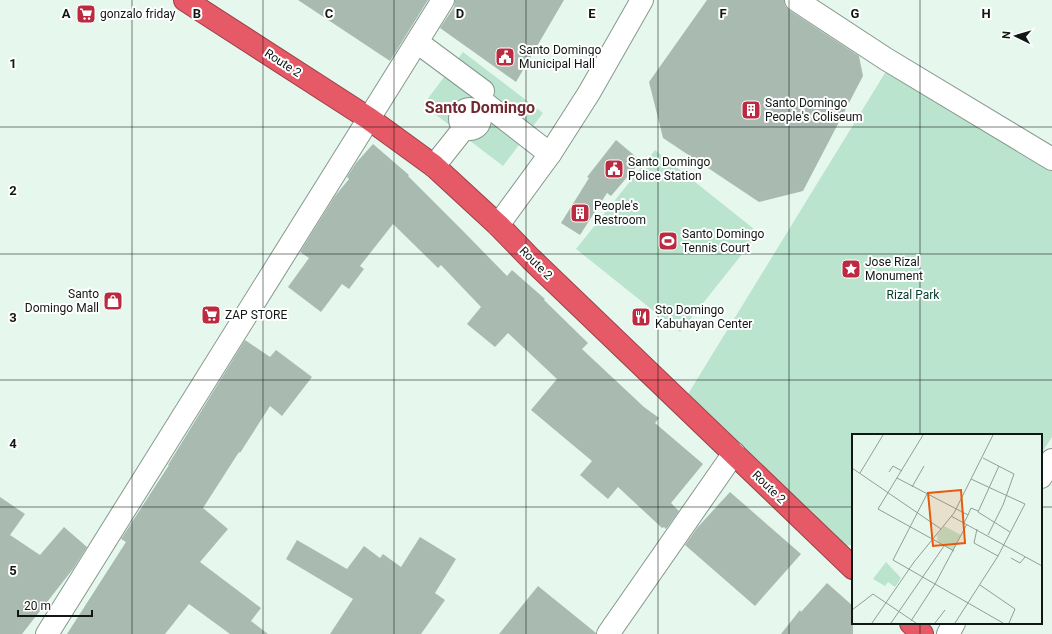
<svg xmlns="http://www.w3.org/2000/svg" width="1052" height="634" font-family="Roboto,sans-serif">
<rect width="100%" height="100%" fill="#e6f8ee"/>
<path fill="#bbe4ce" d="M463,52L543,113L503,166L423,105Z
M888,68L1052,167V437L1041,454V435H853V545L843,546L688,394Z
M655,150L759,233L680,332L576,249Z"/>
<path fill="#a9bbb1" d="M298,0H428L390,61Z
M455,0H564L516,82L440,28L454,7Z
M707,0H784L785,6L789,10L859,56L863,76L803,191L759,202L663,138L649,82Z
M616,140L641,161L611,196L607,193L580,235L561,223L589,178L587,177Z
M373,144L409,175L408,176L464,232L507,276L512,270L545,299L544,300L588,343L582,349L644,407L659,418L655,423L703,464L671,503L679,511L666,529L664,527L662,528L618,487L608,499L580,475L592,461L531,410L557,379L508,333L495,347L467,324L481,307L441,265L438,268L393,224L360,266L364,269L349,289L342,284L321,312L288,287L309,258L300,252L335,196L349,179L347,177L356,163Z
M245,340L270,357L276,350L312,377L282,416L270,406L240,453L239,452L203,508L228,529L200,562L261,608L251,621L268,634H230L189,604L165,634H67L126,542L121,539L169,465H168Z
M730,492L801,554L755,606L685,545L697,528Z
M0,497L25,514L10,535L40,555L64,527L87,547L73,569L22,634H0Z
M420,537L456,559L435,593L445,600L421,634H330L353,599L286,559L297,540L347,569L364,546L380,558L383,554L401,567Z
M827,583L853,606V634H781L800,610L801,612Z
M538,586L596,633V634H499Z"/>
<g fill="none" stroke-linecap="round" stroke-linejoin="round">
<defs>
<path id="street" d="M796,0L886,59L1052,159
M417,42L483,91
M487,105L550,154
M460 119a10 10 0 1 1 20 0a10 10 0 1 1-20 0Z
M434,166L465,127
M1041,477L1052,460
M47,634L443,0
M948,634L954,623"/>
<path id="secondary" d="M498,225L550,154L589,93L642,0
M608,634L734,453"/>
<path id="highway" d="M185,0L368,118L434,166L498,225L531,259L853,568
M911,623L922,634"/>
</defs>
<use href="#street" stroke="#87988e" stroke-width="24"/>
<use href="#secondary" stroke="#87988e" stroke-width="24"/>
<use href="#highway" stroke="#9b4249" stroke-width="24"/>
<use href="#street" stroke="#fff" stroke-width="22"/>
<use href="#secondary" stroke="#fff" stroke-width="22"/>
<use href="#highway" stroke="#e65966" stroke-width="22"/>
</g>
<path fill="none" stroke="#111714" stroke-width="1" stroke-opacity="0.55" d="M132,0V634M263,0V634M394,0V634M526,0V634M658,0V634M789,0V634M920,0V435M0,127H1052M0,254H1052M0,380H1052M0,507H853M1041,507H1052M920,623V634"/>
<defs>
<symbol id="supermarket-square" viewBox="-11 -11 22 22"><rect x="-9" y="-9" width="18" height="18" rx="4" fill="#bb2a41" stroke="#fff"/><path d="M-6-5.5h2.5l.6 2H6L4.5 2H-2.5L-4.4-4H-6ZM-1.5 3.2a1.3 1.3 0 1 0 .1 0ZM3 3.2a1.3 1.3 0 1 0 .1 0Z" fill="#fff"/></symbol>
<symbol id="civic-square" viewBox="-11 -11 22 22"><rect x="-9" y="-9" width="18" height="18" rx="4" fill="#bb2a41" stroke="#fff"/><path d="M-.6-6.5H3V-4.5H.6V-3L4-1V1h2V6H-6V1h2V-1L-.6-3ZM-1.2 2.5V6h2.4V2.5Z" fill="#fff"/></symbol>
<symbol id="building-square" viewBox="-11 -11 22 22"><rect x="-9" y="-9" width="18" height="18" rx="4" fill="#bb2a41" stroke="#fff"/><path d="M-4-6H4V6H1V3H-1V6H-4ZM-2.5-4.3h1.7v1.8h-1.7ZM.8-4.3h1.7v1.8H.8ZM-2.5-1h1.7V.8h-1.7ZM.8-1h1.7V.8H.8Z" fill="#fff"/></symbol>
<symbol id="stadium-square" viewBox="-11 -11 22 22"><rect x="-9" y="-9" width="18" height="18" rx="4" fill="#bb2a41" stroke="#fff"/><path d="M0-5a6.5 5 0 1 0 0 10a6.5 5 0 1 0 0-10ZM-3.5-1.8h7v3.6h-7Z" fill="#fff"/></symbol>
<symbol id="sight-square" viewBox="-11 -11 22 22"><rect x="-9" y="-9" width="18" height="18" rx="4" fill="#bb2a41" stroke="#fff"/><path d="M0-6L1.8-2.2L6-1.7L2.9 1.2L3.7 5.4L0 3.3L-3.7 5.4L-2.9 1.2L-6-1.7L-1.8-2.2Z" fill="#fff"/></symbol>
<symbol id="shop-square" viewBox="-11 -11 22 22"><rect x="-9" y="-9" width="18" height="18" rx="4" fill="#bb2a41" stroke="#fff"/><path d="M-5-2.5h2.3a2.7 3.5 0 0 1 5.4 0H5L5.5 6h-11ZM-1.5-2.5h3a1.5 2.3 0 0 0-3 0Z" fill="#fff"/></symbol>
<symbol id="restaurant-square" viewBox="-11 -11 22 22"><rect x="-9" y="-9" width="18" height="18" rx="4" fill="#bb2a41" stroke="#fff"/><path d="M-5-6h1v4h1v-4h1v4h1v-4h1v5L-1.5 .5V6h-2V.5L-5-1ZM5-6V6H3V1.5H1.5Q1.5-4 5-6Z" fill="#fff"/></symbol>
</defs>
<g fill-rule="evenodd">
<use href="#supermarket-square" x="75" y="3" width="22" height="22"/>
<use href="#civic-square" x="494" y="46" width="22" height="22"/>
<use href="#building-square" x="740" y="99" width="22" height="22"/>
<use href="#civic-square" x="603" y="158" width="22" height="22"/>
<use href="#building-square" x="569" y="202" width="22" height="22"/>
<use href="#stadium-square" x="657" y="230" width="22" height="22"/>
<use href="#sight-square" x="840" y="258" width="22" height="22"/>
<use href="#shop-square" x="102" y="290" width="22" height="22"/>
<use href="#supermarket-square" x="200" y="304" width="22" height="22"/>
<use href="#restaurant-square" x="630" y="306" width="22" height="22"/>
</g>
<g text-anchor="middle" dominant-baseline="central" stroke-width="4" stroke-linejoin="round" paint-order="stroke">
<g font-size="12" fill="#111714" stroke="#fff" text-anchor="start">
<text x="100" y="14">gonzalo friday</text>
<text x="519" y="50">Santo Domingo<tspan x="519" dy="14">Municipal Hall</tspan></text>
<text x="765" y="103">Santo Domingo<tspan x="765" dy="14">People's Coliseum</tspan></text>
<text x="628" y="162">Santo Domingo<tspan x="628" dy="14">Police Station</tspan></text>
<text x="594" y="206">People's<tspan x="594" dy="14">Restroom</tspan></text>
<text x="682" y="234">Santo Domingo<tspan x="682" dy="14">Tennis Court</tspan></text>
<text x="865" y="262">Jose Rizal<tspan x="865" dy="14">Monument</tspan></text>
<text x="99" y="294" text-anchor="end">Santo<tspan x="99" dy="14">Domingo Mall</tspan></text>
<text x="655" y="310">Sto Domingo<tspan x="655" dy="14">Kabuhayan Center</tspan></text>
<text x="225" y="315">ZAP STORE</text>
</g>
<g font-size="12" fill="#111714" stroke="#fff">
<text transform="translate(283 63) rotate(33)">Route 2</text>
<text transform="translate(536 263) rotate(45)">Route 2</text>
<text transform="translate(769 487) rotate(44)">Route 2</text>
</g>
<g font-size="12" fill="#003c27" stroke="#fff">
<text x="913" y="295">Rizal Park</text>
</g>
<g font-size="16" font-weight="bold" fill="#712a30" stroke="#fff">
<text x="480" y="107">Santo Domingo</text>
</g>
</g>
<g transform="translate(852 434)">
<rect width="190" height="190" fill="#e6f8ee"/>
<path d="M92,92L109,101L101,117L86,108L85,101ZM34,128L49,144L43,153L36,148L33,152L21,145Z" fill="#bbe4ce"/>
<path fill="none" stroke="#919e97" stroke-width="1" d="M71,1L26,75L102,117M131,24L162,40L151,71L136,101M147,32L126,78L158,98M0,34L89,95M37,38L41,32L50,37M8,39L31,1M45,44L116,81L112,89M60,53L72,32M75,60L41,126L151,189M116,81L119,74L126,77M99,82L190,132M125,95L122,109L146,122M159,124L168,129L173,123M128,151L163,175L157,189M0,176L21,160L64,189M59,187L83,150L115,90M20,189L62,128L102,79L141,1M39,189L92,112M83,189L93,176M103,189L146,122L173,70L119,45"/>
<path fill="#e8590c" fill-opacity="0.15" stroke="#e8590c" stroke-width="2" d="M109,56L113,109L81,112L76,59Z"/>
<rect width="190" height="190" fill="none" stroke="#111714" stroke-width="2"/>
</g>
<g font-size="13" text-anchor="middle" font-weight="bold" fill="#111714" stroke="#fff" stroke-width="4" stroke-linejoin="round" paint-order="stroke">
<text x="66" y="18">A</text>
<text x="197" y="18">B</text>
<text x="329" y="18">C</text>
<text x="460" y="18">D</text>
<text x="592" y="18">E</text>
<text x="723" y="18">F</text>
<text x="855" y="18">G</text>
<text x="986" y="18">H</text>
<text x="13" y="68">1</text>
<text x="13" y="195">2</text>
<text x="13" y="322">3</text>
<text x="13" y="448">4</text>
<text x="13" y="575">5</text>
</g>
<g transform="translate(1016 36) rotate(275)" stroke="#ffffff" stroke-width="3" paint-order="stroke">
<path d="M0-3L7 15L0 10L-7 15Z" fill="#111714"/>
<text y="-6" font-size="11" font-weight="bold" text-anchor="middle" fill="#111714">N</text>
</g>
<path d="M18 610v6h74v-6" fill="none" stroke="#111714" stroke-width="2"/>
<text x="24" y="610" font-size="12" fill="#111714" stroke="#ffffff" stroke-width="3" paint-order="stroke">20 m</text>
</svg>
